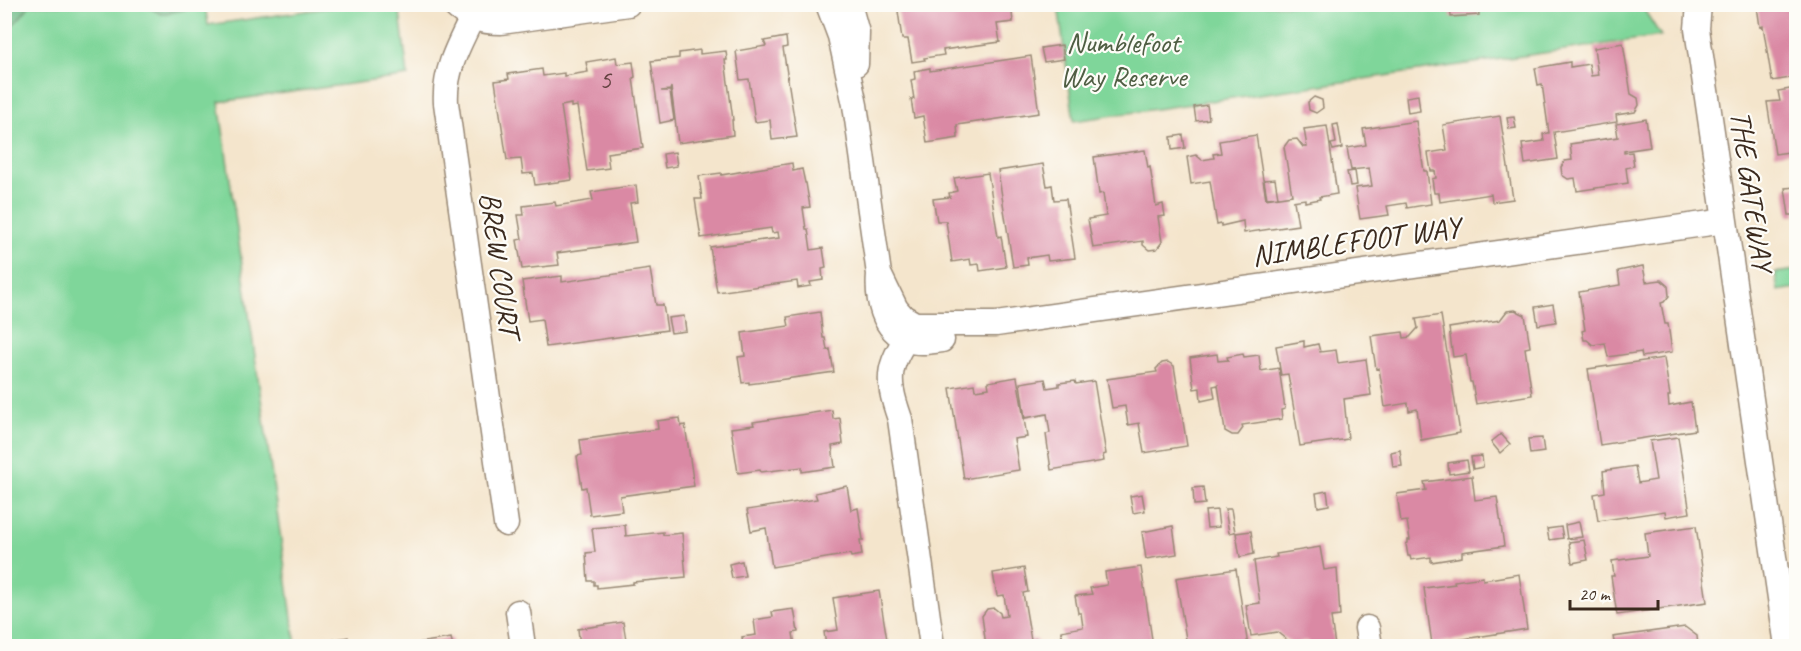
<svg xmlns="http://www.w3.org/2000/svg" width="1801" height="651" font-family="Caveat,sans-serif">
<rect width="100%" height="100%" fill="#fdfcf7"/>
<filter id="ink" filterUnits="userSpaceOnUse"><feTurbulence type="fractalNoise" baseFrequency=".0167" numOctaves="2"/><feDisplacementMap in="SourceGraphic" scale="12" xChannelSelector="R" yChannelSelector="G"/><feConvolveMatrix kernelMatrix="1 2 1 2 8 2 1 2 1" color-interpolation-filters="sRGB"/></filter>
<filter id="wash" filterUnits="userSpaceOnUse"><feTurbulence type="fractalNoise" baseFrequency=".008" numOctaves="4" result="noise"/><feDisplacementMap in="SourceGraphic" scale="24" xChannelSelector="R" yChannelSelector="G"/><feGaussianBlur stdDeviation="1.35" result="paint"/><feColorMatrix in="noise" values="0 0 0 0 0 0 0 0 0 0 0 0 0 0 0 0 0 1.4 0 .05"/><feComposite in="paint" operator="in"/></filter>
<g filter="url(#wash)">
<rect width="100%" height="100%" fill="#f4e5cc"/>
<path fill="#7fd69a" stroke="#5d805c" stroke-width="1.5" d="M4,5H205L208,25L348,5H399L408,76L219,102L296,646H5Z
M1058,5H1641L1661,36L1074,121Z
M1796,270V288L1778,291L1775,273Z"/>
<path fill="#67b782" stroke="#517050" stroke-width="1.5" d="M5,4L30,5L19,19L5,31Z
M205,5V6L161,14L144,5Z"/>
<g id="blocks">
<path fill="#da89a4" d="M897,4H1011L1013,22L997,24L1000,42L943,50L944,55L924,58L925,60L912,62L908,39H902Z
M1450,4H1478L1479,15L1451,17Z
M1766,4H1796V77L1772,81L1763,26L1760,27L1757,6Z
M786,37L787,47L783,48L797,137L772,140L770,120L755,122L749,79L740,80L736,51L766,46L764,41Z
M1623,43L1631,94L1638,98L1639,105L1635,112L1616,115L1617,122L1554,132L1558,159L1525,164L1522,144L1544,141L1543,134L1549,133L1542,84L1538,85L1535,68L1570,62V67L1589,64L1591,76L1598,75L1594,48Z
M1062,45L1064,59L1044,62L1041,48Z
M700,50V54L726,51L727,60H725L733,120H732L733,135L678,143L671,87L670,90L661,91H670L674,120L660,123L651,61L679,58V53Z
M1031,56L1039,113L957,125L958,138L927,143L923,116L914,118L911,99H914L911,80L915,79L914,71L930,68V71Z
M616,57L617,64L633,62L635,77L633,78L643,148L607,153L609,168L587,171L577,106L571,107V104L561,106L572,180L535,185L533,173L523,174L521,159L507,160L495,81L509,79L508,74L542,69L543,76L564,73V76L588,72L586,62Z
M1796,88V151L1775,154L1767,102L1780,101L1778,91Z
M1418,95L1420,111L1408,113L1406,97Z
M1314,97L1322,100L1323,108L1316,113L1309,110L1308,102Z
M1207,105L1209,119L1196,121L1194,107Z
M1500,116L1513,199L1492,202L1491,194L1440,202L1439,193H1434L1432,179L1436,178L1435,171H1431L1428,153L1447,150L1443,125Z
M1514,117L1516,128L1509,129L1507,118Z
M1646,119L1650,147L1624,151V153L1632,152L1634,166L1626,168L1628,183L1577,191L1575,178L1568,179L1562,175L1561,167L1565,161L1572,160L1570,144L1618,137L1616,124Z
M1416,121L1424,171H1427L1431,204L1407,208L1406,203L1387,206L1389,215L1360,219L1355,188L1372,186L1369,168L1351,170L1347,148L1366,145L1363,129Z
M1338,124L1342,148L1333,150L1331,144L1336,143L1333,125Z
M1327,126L1337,194L1319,197L1320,199L1305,202V199L1292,201H1294L1298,225L1244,233L1243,221L1221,226V224L1217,225L1210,181L1191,184L1187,157L1196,155L1202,160L1214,158L1213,154L1221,153L1219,141L1256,135L1266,199L1292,195L1284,147L1289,140L1297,139L1303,147H1307L1304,129Z
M1183,135L1185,148L1172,150L1171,137Z
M1145,150L1148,168L1150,167L1156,206L1163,204L1165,216L1158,217L1162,242L1157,249L1149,250L1143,245V241L1093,248L1088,219L1106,216L1103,193L1099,194L1094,157Z
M675,152L677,166L665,168L663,154Z
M792,163L793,171L802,169L805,183H806L810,207L803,208L806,229H808L811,250L823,248L826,268L822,269L823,280L810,282L811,286L798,288L797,281L717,292L710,247L779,238L778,232L772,233L771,228L701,238L695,199H702L699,176L721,173V175Z
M1043,164L1047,186L1052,185L1054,200L1066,199L1075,258L1048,261L1047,255L1027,258L1028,265L1013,267L998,171Z
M1355,171L1357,185L1350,186L1347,172Z
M988,173L998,237L1001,236L1006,267L980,271L979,264L971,265L970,259L952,262L946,221H937L933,199L950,197L949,193L957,191L954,178Z
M1275,179L1278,197L1267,198L1264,180Z
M636,185L638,202L630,203L636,242L557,253L559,265L522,269L517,240L522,239L518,215H524L523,206L555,202L556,206L593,200L591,192Z
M1796,187V215H1789L1785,188Z
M1643,266L1646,282L1661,280L1668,286L1669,296L1664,302L1661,303L1665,324H1668L1672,352L1642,357L1641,352L1608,357L1605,343L1593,345L1587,340H1584L1582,331L1585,330L1579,292L1620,285L1618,271Z
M650,269L656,305H663L667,330L546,347L542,319L528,321L522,281L562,276V282Z
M1553,304L1556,322L1538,325L1535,307Z
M1515,310L1525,315L1530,347L1525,348L1532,395L1476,404L1472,382H1470L1466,355L1453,357L1449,328L1500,320L1507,311Z
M820,312L823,338H825L827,350L830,349L834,372L749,384V382L742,383L738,357L745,356L742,333L789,326L787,317Z
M1441,315L1460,433L1421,440L1417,409L1409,411L1408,403L1385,407L1379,368L1376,369L1371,336L1403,332L1404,338L1410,337L1418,328L1416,319Z
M684,316L686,331L671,333L668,318Z
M1304,341V347L1318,344L1320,352L1336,350L1338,363L1366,359L1371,395L1344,399L1348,439L1300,446L1288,374L1281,375L1276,346Z
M1217,354L1218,361L1228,360L1227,357L1243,354L1244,357L1259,355L1261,371L1279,368L1285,409L1281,410L1282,419L1242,425L1243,428L1238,435H1232L1225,431L1218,385L1213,386L1215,398L1201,401L1200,388L1194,389L1190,358Z
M1664,358L1670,396H1668L1669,406L1691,402L1695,430L1600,445L1588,369Z
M1168,362L1174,366L1187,446L1144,453L1139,423L1128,425L1125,406L1112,408L1107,379L1157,372L1156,369L1162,363Z
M1017,377L1027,437L1014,439L1019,470L964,479L950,388L974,384L975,390L989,388L988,382Z
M1045,379L1047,388L1059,386V383L1075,381L1076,384L1094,381L1106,454L1103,455L1104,461L1051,470L1046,434L1050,433L1047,414L1025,418L1020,383Z
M832,410L833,419L840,418L843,444L832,446L835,467L802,472V467L761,472L760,470L738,473L731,428L754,425L753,422Z
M680,418L681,426L685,425L694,486L620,496L622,511L590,515L586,487L582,488L577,456L582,455L580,440L658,429L657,421Z
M1501,434L1510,444L1500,453L1491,442Z
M1678,437L1690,513L1666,517L1665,511L1598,521L1594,494L1605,492L1603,471L1635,466L1638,483L1656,480L1650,441Z
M1542,438L1544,452L1530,454L1528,439Z
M1400,450L1402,466L1393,467L1391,452Z
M1482,456L1483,467L1473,469L1471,457Z
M1467,460L1469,471L1449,474L1448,463Z
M1472,476L1475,500L1497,497L1504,546L1462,552V557L1431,562V557L1411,560L1410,556H1408L1406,544L1408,543V540H1410L1407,521L1401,522L1397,494L1426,490L1424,482Z
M847,486L851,510L858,508L863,540H860L862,555L851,557L850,554L772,567L766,528L751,531L747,510L817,499L815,493Z
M1203,487L1205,504L1194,505L1193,488Z
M1327,491L1329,505L1318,507L1316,493Z
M1142,494L1145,511L1133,513L1130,496Z
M1225,509H1231L1235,532L1229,533Z
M1217,510L1219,527L1207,528L1205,511Z
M1579,522L1582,537L1567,539L1565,525Z
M625,525L626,536L663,532V535L682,533L686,577L633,582V584L597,588V585H594V581H588L586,553L595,552L592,528Z
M1173,526L1177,554L1146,559L1142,532Z
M1696,526L1707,602L1617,615L1611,576H1614L1612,561L1648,556L1645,533Z
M1561,527L1563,538L1549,540L1547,529Z
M1251,531L1254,554L1240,557L1236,533Z
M1584,540L1588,560L1572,563L1569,542Z
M1320,547L1324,570L1337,568L1340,616L1331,617L1335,646H1309L1308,641L1292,644L1277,632L1251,636L1246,605L1260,603L1254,561L1277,557L1276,554Z
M742,561L745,576L732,578L729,564Z
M1141,567L1153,646H1064L1061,631L1083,627L1081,613H1078L1075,596L1092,594L1090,588L1107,585L1105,572Z
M1024,568L1028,592L1023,593L1031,640L1037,639L1039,646H986L982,616L987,609L994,608L1000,613L1001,617L1007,616L1004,595L997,596L993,573Z
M1236,569L1248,646H1175L1174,642L1186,639L1176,578Z
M1519,574L1527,629L1432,644L1424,588L1455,584L1454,581L1483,577V580Z
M879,591L888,646H826L824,632L838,630L833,598Z
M794,609L798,632L793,633L795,646H743L742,637L756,635L754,620L773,617L772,612Z
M623,622L627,646H580L578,629Z
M1685,627L1697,636L1698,646H1615L1613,637Z
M348,637L349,646H325L324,641Z
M451,638L453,646H404V645Z
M319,642L320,646H296V645Z"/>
</g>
</g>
<g filter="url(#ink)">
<use href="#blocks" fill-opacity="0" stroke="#988875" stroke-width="1.5"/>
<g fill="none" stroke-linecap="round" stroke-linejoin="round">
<defs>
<path id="street" d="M453,4C467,18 482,22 501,22L628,4
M828,4L840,36L855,105L879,274C877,298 882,330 909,340C919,344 932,341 942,340
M849,4L857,33L856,64
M1699,4L1697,29L1787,646
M472,18C458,46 444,72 446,103L506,524
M879,274L896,309L903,317L915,324H996L1725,221
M914,326C889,365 884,374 900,419L932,646
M518,612L523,646
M1367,628L1370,646"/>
</defs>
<use href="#street" stroke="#988875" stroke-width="27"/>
<use href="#street" stroke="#fff" stroke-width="24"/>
</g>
</g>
<g text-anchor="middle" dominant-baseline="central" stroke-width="4.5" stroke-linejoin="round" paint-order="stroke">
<g font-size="27" fill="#634240">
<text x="605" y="79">5</text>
</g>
<g font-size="30" fill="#4f5e43" stroke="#fdfcf7">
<text x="1123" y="42">Numblefoot<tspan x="1123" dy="34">Way Reserve</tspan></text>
</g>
<g font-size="30" fill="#3b2a1e" stroke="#fdfcf7">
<text transform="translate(1752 191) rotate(82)">THE GATEWAY</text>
<text transform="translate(1356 241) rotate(-8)">NIMBLEFOOT WAY</text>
<text transform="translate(500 264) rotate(82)">BREW COURT</text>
</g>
</g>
<rect width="1801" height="651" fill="none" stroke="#fdfcf7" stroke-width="24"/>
<path d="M1570 600v9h88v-9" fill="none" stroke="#3b2a1e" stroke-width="3"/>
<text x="1579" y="600" font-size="18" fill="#3b2a1e" stroke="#fdfcf7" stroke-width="4.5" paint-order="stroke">20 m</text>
</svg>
